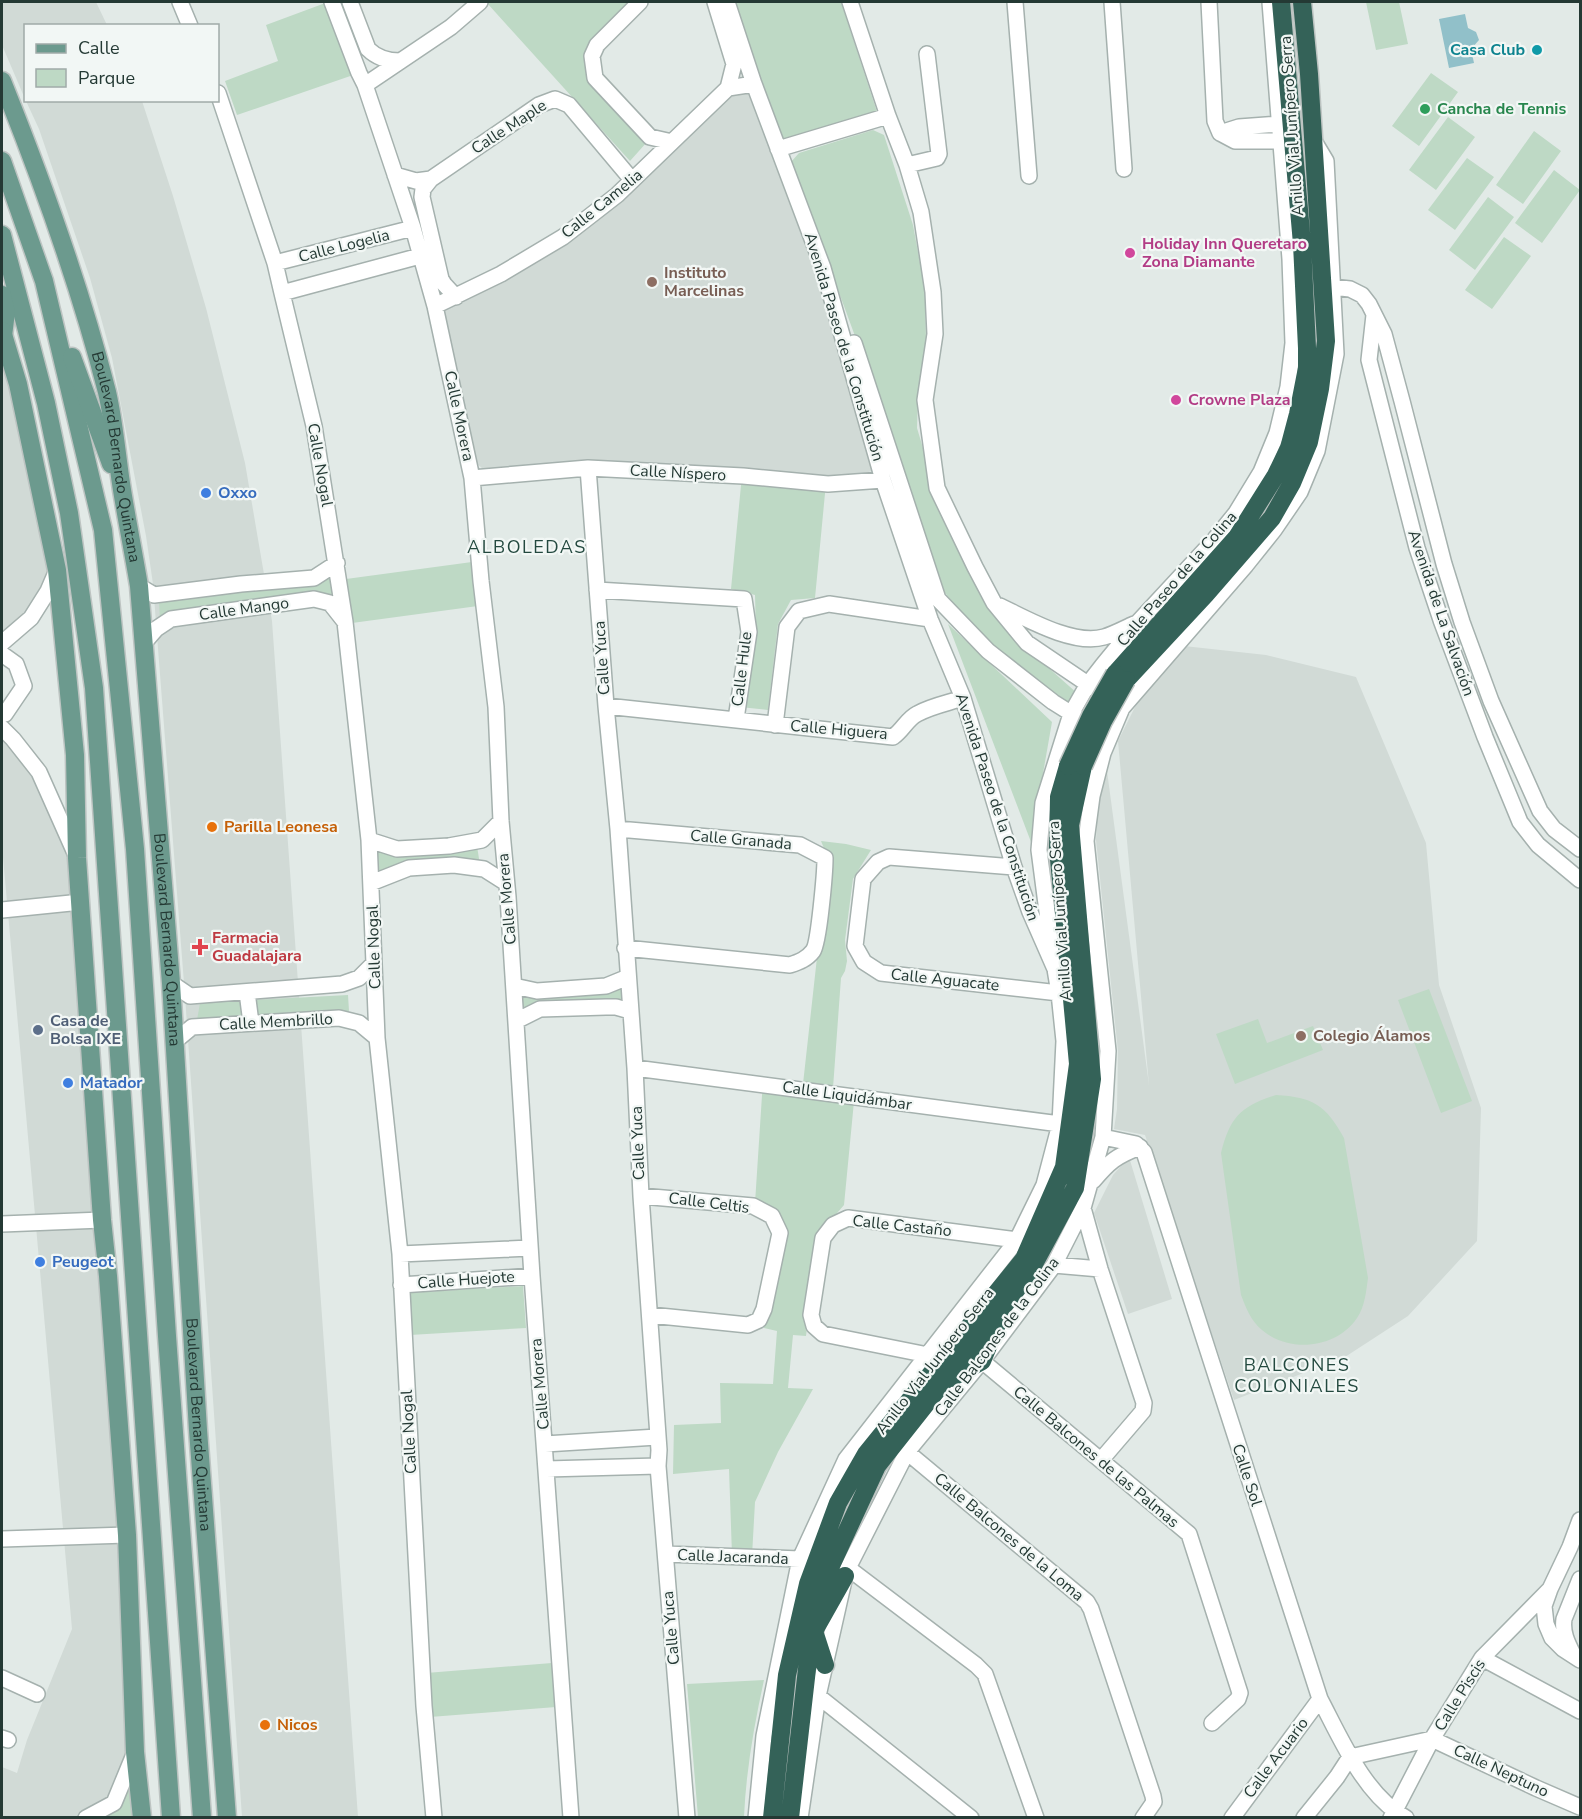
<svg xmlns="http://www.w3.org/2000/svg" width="1582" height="1819" font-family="'Nunito Sans',sans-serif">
<rect width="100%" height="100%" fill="#e2eae7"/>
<path fill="#d1dad6" d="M2,2H96L107,25L26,26L25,99L2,45Z
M729,85L749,95L815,270L876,470L826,483L590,468H482L470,458L441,313L468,292L621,192Z
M26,101H142L173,196L206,308L245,463L272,621L358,1817H242L185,996L153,584L146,536L112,358L90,278L39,129Z
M2,331L57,570L48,591L2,643Z
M1184,646L1266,655L1356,677L1426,843L1439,985L1481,1108L1477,1241L1408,1316L1345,1357L1234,1400L1145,1135L1114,1129L1117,1109L1118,1051L1096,840L1098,803L1107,771L1149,1085L1118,741L1137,703L1155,678Z
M2,728L13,739L77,858L135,1752L114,1803L86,1817H2V1767L17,1773L27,1740L72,1629L2,846Z
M1129,1157L1172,1299L1128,1314L1094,1213L1113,1175Z"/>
<path fill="#bed9c5" d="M328,2L359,73L237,115L225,81L278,61L266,25Z
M488,2H634L585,58L587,77L607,102L647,142L630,161L487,3Z
M734,2H841L877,112L782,142Z
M1366,2H1399L1408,44L1376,50Z
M1431,73L1458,92L1419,146L1392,126Z
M1448,117L1475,137L1436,190L1409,170Z
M873,130L884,135L913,225L925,290L926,340L918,395L917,428L934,485L1016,639L1078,694L1070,708L988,645L945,593L898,453L791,162L799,153Z
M1534,131L1561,151L1523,204L1496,185Z
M1467,158L1494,177L1455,230L1428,210Z
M1554,170L1580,190L1542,243L1515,223Z
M1488,197L1514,217L1475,270L1449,250Z
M1504,237L1531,256L1492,309L1465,290Z
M742,475L826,483L815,598L791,600L778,624L768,710L740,707L756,634L755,595L731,589Z
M472,562L478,606L352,623L346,579Z
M332,574L334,600L160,622L159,600Z
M948,624L1052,722L1031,842Z
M821,841L846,844L871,850L853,879L845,940L847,961L845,971L841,978L833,1088L855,1091L844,1205L819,1234L806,1336L793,1335L788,1388L813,1389L778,1452L755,1502L752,1556L732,1555L729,1469L673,1474L674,1425L721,1423L720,1383L773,1384L777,1331L764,1328L781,1233L755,1203L763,1080L803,1084L828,858Z
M374,846H477L480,865L376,877Z
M622,987L624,1006L519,1015L522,993Z
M1429,989L1472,1101L1441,1113L1398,1000Z
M348,995L349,1011L197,1020L200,1003Z
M1258,1019L1267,1043L1313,1026L1323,1050L1235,1084L1216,1034Z
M1276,1095C1313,1097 1326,1105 1344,1138L1368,1278C1366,1292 1365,1306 1357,1318C1337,1348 1290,1354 1262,1330C1251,1321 1246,1308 1241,1295L1221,1153C1230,1117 1241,1106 1276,1095Z
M523,1286L526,1328L410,1335L407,1293Z
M552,1663L556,1707L430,1717L426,1673Z
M764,1680C754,1726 746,1771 744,1817H698L687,1684Z
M135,1752L142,1817L86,1818L114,1803Z"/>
<path fill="#91c0c9" d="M1465,14L1468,28L1476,32L1479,40L1471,49L1474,63L1449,68L1439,19Z"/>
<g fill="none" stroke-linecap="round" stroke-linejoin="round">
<defs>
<path id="minor" d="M180,2L190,26
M332,2L359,73L365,85L413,228L435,306L472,478L481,581L496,707L501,821L508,897L532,1276L571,1818
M350,2L368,49C377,58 387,61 400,61
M640,2L597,45L592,56L595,78L650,137L672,142
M715,2L734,64L728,88
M727,2L754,84L823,268L883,480L930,619L963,698L1014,867L1030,912L1055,969L1059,993L1064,1041L1060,1124L1044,1185L1017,1240L846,1459L800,1559L764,1736L756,1818
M850,2L888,116L907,165L921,212L933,292L935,334L925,400L937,488L975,567L994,603L1027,643L1095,689
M1015,2L1029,176
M1112,2L1124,169
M1209,2L1215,121L1220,133L1235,141H1281
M365,85L451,27L480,2
M218,93L275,263L282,293L314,426L345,622L369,840L377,1038L400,1254L424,1706L434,1818
M1220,133L1239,127L1279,124
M778,149L888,116
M907,165L937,158L939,154L927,54
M395,175L416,181L431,179L539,105L555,99L569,105L632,180
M431,179L423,189L422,197L441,279L444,284L456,297
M275,263L413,228
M1332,287L1350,289L1362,295L1369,304L1384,334L1402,401L1444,564L1462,622L1491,701L1540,811L1554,829L1580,849
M282,293L420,256
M435,306L501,274L563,237L617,195L728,88L754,84
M1374,315L1369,360L1417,548L1441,620L1485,737L1520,822L1538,845L1580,880
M854,343L938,599L988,651L1053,702L1080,719
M588,468L606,706L618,829L635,1068L641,1196L659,1450L658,1466L687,1818
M472,478L588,468L743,476L828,484L883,480
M139,586L154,595L241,584L314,578L337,563
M597,590L744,599L749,632L736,719
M1000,606C1027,619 1074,646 1104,637C1114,634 1125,628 1134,624
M2,643L31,618L48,591L57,570
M143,644L156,629L171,619L314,599L330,603L345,622
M2,654L16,664L24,686L5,714H2
M606,706L893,737C903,730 907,719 917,714C931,706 948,703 963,698
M775,725L787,627L799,611L829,604L930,619
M2,728L13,739L39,772L75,853
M618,829L800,845L825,858C825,872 819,943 813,951C807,959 799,962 790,965L625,948
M369,840L397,849L449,846L482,840L501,821
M1014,867L889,857L878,862L863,879L855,946L864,962L881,973L1059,993
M371,883L409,868L454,865L484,869L506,883
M2,910L81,902
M1052,950L1039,850L1043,803L1071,714L1088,684L1102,666L1139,621L1215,539L1236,513L1261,472L1277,433L1288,387L1293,343L1290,259L1270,2
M171,983L190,996L342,984L359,978L374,963
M514,986L537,991L606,986L628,977
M247,992L251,1023
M516,1021L540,1009L606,1007H616L630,1011
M174,1042L192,1027L339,1018L359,1023L377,1038
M635,1068L1060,1124
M1103,1137L1136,1144L1144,1152L1320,1699C1341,1739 1365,1796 1406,1818
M1093,1181C1109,1162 1116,1156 1140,1147
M641,1196L753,1206L772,1216L780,1233L764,1309L759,1320L748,1325L650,1315
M1083,1208L1100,1269L1144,1403L1143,1411L1101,1460
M2,1224L102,1220
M400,1254L530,1248
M1054,1265L1100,1269
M401,1285L532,1276
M928,1355L823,1334L814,1326L811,1315L823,1238L833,1225L848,1218L1017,1240
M982,1361L1189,1534L1240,1693L1238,1699L1212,1723
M545,1444L657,1437
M907,1452L1087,1602L1091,1609L1153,1796L1154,1802L1143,1818
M546,1469L658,1466
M1580,1520L1570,1547L1550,1589L1544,1606L1546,1624L1552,1638L1563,1649L1580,1660
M2,1539L127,1535
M666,1554L800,1559
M848,1568L976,1665L985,1674L1036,1818
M1573,1654C1567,1642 1562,1632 1564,1619L1580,1579
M1482,1658L1580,1711
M2,1678L37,1694
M818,1696L971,1818
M2,1738L8,1740
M86,1818L114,1803L135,1752
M800,1818L818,1696L845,1576L848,1568L907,1452L982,1361L1054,1265L1083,1208L1103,1137L1108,1051L1086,841L1092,796L1103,753L1122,708L1246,565L1274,530L1300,492L1317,451L1336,354L1326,161L1314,141
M1232,1818L1320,1699
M1304,1818L1337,1777L1350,1757L1432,1739L1536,1788L1580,1807
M1391,1818L1432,1739L1482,1658L1550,1589"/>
<g id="major">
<path id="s1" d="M2,81C43,183 80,286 107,392C115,426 117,462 123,496C128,526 134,556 139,586L171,983L198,1430L227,1818"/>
<path d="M2,161L44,281L103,530L135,849L167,1336L202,1818"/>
<path d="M2,235L46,403L69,513L94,688L171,1818"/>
<path d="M2,295L6,312L3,336"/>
<path d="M2,331L18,384L57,570L75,755L77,858L102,1220L108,1276L127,1535L135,1752L142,1818"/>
<path d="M72,357L111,464"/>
</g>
<path id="highway" d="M1115,674L1237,537L1276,475L1289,448L1298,414L1307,368V348L1302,244L1281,2
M1126,680L1206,594L1272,518L1292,483L1309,442L1320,389L1326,341L1309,74L1302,2
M951,1378L982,1361L998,1322
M825,1665L814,1631L845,1576
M772,1818L787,1675L808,1584L838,1503L866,1454L1024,1259L1064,1167L1078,1064L1058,848L1059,797L1068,766
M790,1818L807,1669L814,1631L829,1570L877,1466L1028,1275L1075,1188L1092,1079L1070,825L1083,766"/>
</defs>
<use href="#minor" stroke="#a5b1ae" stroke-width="18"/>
<use href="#major" stroke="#bdc4c2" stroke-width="21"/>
<use href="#highway" stroke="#bdc4c2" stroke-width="21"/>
<use href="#minor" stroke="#fff" stroke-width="15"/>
<use href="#major" stroke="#6c9a8e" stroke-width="18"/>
<use href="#highway" stroke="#346258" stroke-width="18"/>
<defs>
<path id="highway-bridge" d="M1068,766L1091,716L1115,674
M1083,766L1103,721L1126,680"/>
</defs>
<use href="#highway-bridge" stroke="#bdc4c2" stroke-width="21" stroke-linecap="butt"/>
<use href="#highway-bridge" stroke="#346258" stroke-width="18"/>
</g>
<circle fill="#0f9aa8" stroke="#f2f7f5" stroke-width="2" cx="1537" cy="50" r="6"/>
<circle fill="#2e9e5b" stroke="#f2f7f5" stroke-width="2" cx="1425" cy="109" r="6"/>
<g fill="#d1479c" stroke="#f2f7f5" stroke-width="2">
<circle cx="1130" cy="253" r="6"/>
<circle cx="1176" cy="400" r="6"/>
</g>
<g fill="#8d6e63" stroke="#f2f7f5" stroke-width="2">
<circle cx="652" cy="282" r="6"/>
<circle cx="1301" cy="1036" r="6"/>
</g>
<g fill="#3f7fe0" stroke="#f2f7f5" stroke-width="2">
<circle cx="206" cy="493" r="6"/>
<circle cx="68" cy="1083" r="6"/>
<circle cx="40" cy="1262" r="6"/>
</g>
<g fill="#e8710a" stroke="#f2f7f5" stroke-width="2">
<circle cx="212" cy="827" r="6"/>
<circle cx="265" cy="1725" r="6"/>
</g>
<path fill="#e0444e" stroke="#f2f7f5" stroke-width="2" d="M197 938h6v6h6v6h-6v6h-6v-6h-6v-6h6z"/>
<circle fill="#5c6f8a" stroke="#f2f7f5" stroke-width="2" cx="38" cy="1030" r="6"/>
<g text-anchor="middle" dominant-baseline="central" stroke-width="4.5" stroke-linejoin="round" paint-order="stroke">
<g font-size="16" font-weight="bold" fill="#0d838f" stroke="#f2f7f5" text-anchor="end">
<text x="1525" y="50">Casa Club</text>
</g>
<g font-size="16" font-weight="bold" fill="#27864d" stroke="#f2f7f5" text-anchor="start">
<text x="1437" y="109">Cancha de Tennis</text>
</g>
<g font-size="16" fill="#243934" stroke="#f2f7f5">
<text transform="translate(1292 126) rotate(-94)">Anillo Vial Junípero Serra</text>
<text transform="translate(509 127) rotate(-33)">Calle Maple</text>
<text transform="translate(602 204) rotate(-39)">Calle Camelia</text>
<text transform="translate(344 246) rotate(-14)">Calle Logelia</text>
<text transform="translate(844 347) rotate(73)">Avenida Paseo de la Constitución</text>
<text transform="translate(459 416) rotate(78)">Calle Morera</text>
<text stroke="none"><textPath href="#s1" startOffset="394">Boulevard Bernardo Quintana</textPath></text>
<text transform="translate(320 465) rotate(80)">Calle Nogal</text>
<text transform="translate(678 473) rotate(3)">Calle Níspero</text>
<text transform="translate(1177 579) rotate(-49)">Calle Paseo de la Colina</text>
<text transform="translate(244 609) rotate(-8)">Calle Mango</text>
<text transform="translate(1441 613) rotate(71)">Avenida de La Salvación</text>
<text transform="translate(602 658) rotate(-94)">Calle Yuca</text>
<text transform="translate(742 669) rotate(-83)">Calle Hule</text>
<text transform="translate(839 730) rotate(5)">Calle Higuera</text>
<text transform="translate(997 807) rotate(72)">Avenida Paseo de la Constitución</text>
<text transform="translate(741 840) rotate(5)">Calle Granada</text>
<text transform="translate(507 899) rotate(-95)">Calle Morera</text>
<text transform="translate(1060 911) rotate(-94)">Anillo Vial Junípero Serra</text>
<text stroke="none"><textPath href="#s1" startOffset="880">Boulevard Bernardo Quintana</textPath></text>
<text transform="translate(374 947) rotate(-92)">Calle Nogal</text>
<text transform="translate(945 980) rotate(6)">Calle Aguacate</text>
<text transform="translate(276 1022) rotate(-3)">Calle Membrillo</text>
<text transform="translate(847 1096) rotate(8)">Calle Liquidámbar</text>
<text transform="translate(638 1143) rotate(-92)">Calle Yuca</text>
<text transform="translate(709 1203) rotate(7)">Calle Celtis</text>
<text transform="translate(902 1226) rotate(6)">Calle Castaño</text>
<text transform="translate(466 1280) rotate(-4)">Calle Huejote</text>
<text transform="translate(997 1337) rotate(-53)">Calle Balcones de la Colina</text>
<text transform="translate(935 1361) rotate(-52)">Anillo Vial Junípero Serra</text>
<text transform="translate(540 1384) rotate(-95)">Calle Morera</text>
<text stroke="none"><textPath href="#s1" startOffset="1366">Boulevard Bernardo Quintana</textPath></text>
<text transform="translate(409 1432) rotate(-93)">Calle Nogal</text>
<text transform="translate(1096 1457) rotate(40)">Calle Balcones de las Palmas</text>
<text transform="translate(1247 1475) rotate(72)">Calle Sol</text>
<text transform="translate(1009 1537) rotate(40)">Calle Balcones de la Loma</text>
<text transform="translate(733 1557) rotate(2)">Calle Jacaranda</text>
<text transform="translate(671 1628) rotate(-95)">Calle Yuca</text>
<text transform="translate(1460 1695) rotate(-58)">Calle Piscis</text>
<text transform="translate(1276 1758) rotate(-53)">Calle Acuario</text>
<text transform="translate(1501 1771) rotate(25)">Calle Neptuno</text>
</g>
<g font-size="16" font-weight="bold" fill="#b23c85" stroke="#f2f7f5" text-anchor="start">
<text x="1142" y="244">Holiday Inn Queretaro<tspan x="1142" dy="18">Zona Diamante</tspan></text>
<text x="1188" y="400">Crowne Plaza</text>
</g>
<g font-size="16" font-weight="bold" fill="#785e54" stroke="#f2f7f5" text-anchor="start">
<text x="664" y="273">Instituto<tspan x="664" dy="18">Marcelinas</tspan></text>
<text x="1313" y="1036">Colegio Álamos</text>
</g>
<g font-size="16" font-weight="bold" fill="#366cbe" stroke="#f2f7f5" text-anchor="start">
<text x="218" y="493">Oxxo</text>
<text x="80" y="1083">Matador</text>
<text x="52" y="1262">Peugeot</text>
</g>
<g font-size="16" font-weight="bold" fill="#c56008" stroke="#f2f7f5" text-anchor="start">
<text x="224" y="827">Parilla Leonesa</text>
<text x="277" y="1725">Nicos</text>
</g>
<g font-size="16" font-weight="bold" fill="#be3a42" stroke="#f2f7f5" text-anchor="start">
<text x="212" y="938">Farmacia<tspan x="212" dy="18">Guadalajara</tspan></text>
</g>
<g font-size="16" font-weight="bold" fill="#4e5e75" stroke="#f2f7f5" text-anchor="start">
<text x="50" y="1021">Casa de<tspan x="50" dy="18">Bolsa IXE</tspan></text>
</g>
<g font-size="18" letter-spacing="1.5" fill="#23493f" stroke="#f2f7f5">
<text x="527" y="547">ALBOLEDAS</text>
<text x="1297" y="1365">BALCONES<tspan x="1297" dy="21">COLONIALES</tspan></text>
</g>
</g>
<rect width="1582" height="1819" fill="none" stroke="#243934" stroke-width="6"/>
<rect x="24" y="24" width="195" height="78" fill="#f2f7f5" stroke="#a0aba8" stroke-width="1.5"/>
<rect x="36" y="44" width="30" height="9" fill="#6c9a8e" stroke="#a0aba8" stroke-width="1.5"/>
<text x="78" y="54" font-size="18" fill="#243934">Calle</text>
<rect x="36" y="69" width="30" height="18" fill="#bed9c5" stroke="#a0aba8" stroke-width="1.5"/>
<text x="78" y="84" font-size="18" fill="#243934">Parque</text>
</svg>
